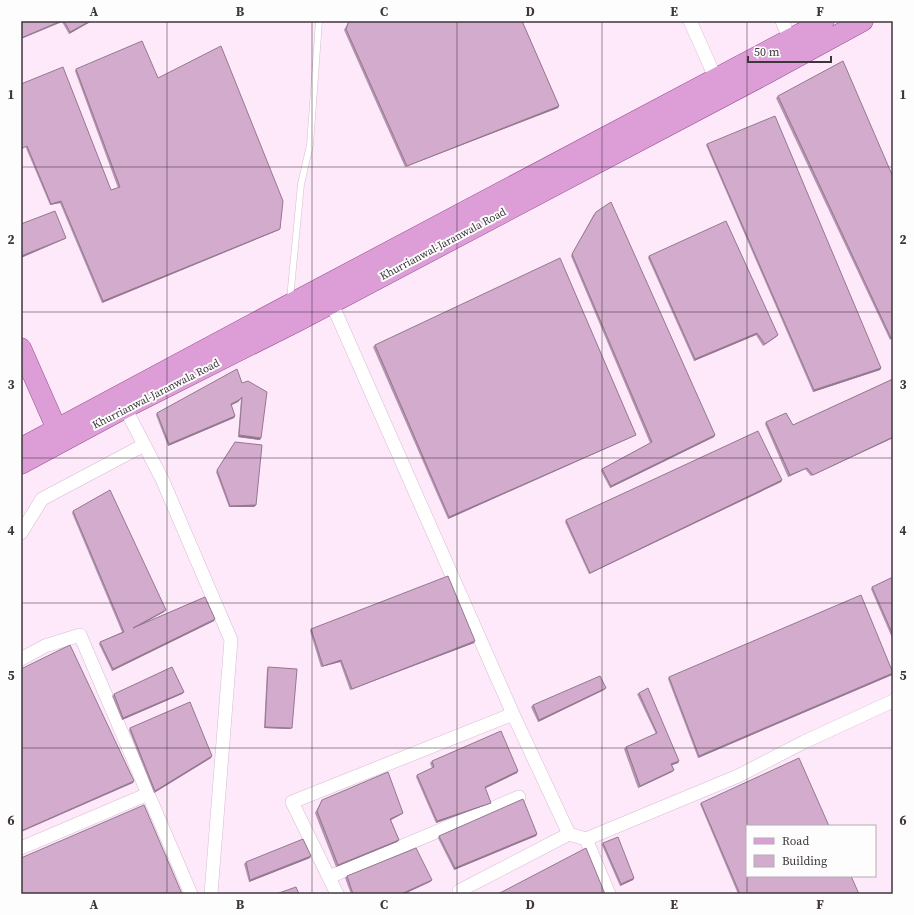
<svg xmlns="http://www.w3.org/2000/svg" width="914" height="915" font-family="'Source Serif 4',serif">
<rect width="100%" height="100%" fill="#fde9f9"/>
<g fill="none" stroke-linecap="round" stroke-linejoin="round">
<defs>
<path id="service" d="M290,299L301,184L310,145L319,21"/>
<path id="minor" d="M690,21L716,79
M782,21L790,40
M329,297L513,714L569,834
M125,408L162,479L231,640L211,894
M21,533L42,499L144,445
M21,659L45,646L80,635L191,894
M586,839L738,776L804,742L893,701
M21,848L148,794
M329,877L519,797
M337,894L292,802L513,714
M461,894L459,891L569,834L586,839L609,894"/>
<path id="primary" d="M21,348L62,441
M21,448L290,304L824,21
M21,464L125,408L298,321L766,74L863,21"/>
</defs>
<use href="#service" stroke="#d5bdd1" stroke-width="7"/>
<use href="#minor" stroke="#d5bdd1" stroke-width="14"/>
<use href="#primary" stroke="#974f90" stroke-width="21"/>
<use href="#service" stroke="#fff" stroke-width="6"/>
<use href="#minor" stroke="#fff" stroke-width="13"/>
<use href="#primary" stroke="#dd9ed7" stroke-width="20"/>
</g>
<path fill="#b594b0" d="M21,21H92L69,34L62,22Z
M349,21H522L559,106L558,108L405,167L344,30Z
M76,69L158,78L279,230L102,303L60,203L50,205L26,148L21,84L111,190L118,188L75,71Z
M778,96L893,338L890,340L776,98Z
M707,144L881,368L880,370L813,392L706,145Z
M594,214L715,435L714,437L610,488L601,471L602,469L650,443L571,256Z
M649,256L778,335L776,337L763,346L756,335L694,361L648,258Z
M375,345L636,435L634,436L448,519L373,347Z
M893,379V438L811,476L805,469L788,477L765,424L766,422L793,425Z
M242,383L260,440L238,437L241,399L238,402L231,405L235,416L234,418L168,446L156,415L157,413Z
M235,442L256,505L254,507H229L216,472Z
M782,480L781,482L589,574L565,522L566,520Z
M73,511L164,612L143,623L214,621L112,671L99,644L100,642L122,632L72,513Z
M893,577V640L871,589L872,587Z
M311,629L474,643L350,690L340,662L321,667L310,631Z
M268,667L290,729L264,728L267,669Z
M892,675L698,758L668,679L669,677Z
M604,690L538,722L531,707L533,705Z
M184,692L182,694L122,720L112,696L114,694Z
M639,693L679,761L678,763L672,765L674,770L672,772L638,788L624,749L626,747L656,734L637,694Z
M130,728L211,758L154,793L129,730Z
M432,761L518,771L517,773L485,788L491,803L489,804L436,823L416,777L417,775L432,768L430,763Z
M322,800L403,813L402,814L391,820L399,840L397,842L336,867L315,813Z
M701,803L859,894H738L700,804Z
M537,834L536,836L454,870L438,838L439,836Z
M603,843L634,878L633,880L620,886L602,845Z
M310,858L249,882L244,864L246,862Z
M347,876L432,880L430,882L404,894H351L345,878Z"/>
<path fill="#947890" d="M61,21H62V22L21,39V38Z
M90,21H92L69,34L70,32Z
M559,106L558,108L405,167L407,166Z
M61,201L60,203L50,205L51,204Z
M280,229L279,230L102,303L103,301Z
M66,238L65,239L21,258V256Z
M757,333L756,335L694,361L695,359Z
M778,335L776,337L763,346L765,344Z
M881,368L880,370L813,392L814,390Z
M242,397L238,402L230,406L231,404Z
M235,416L234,418L168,446L169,444Z
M239,435L261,438L260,440L238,437Z
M636,435L634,436L448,519L449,517Z
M715,435L714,437L610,488L611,486Z
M893,437V438L811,476L813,475Z
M807,468L805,469L788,477L790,475Z
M782,480L781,482L589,574L590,573Z
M256,505L254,507H229L230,506Z
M166,610L164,612L132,630L133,628Z
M215,619L214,621L112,671L113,669Z
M475,641L474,643L350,690L352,689Z
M341,660L340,662L321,667L323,666Z
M893,673L892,675L698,758L699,756Z
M606,688L604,690L538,722L539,720Z
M184,692L182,694L122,720L123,718Z
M265,727L292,728L290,729L264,728Z
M212,756L211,758L154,793L155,791Z
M679,761L678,763L670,766L671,764Z
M674,770L672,772L638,788L640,786Z
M518,771L517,773L484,789L485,787Z
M134,781L133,783L21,832V831Z
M491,803L489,804L436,823L437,821Z
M403,813L402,814L389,821L390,819Z
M537,834L536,836L454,870L455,868Z
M399,840L397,842L336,867L338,865Z
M311,856L310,858L249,882L250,880Z
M634,878L633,880L620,886L621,884Z
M432,880L430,882L404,894H401Z"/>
<path fill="#d3accd" stroke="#947890" d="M21,21H61L21,38Z
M64,21H90L70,32Z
M349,21H522L559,106L407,166L346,29Z
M142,41L158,78L221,46L283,201L280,229L103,301L61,201L51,204L27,146L21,149V84L63,67L111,190L120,187L76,69Z
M843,61L893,177V337L891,338L778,96Z
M775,116L881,368L814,390L707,144Z
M611,202L715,435L611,486L602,469L652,442L572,254L596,212Z
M55,211L66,238L21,256V224Z
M726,221L778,335L765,344L757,333L695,359L649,256Z
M560,258L636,435L449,517L375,345Z
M237,369L242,383L248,381L267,392L261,438L239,435L242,397L239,400L231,404L235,416L169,444L157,413Z
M893,379V437L813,475L807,468L790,475L766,422L786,413L793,425Z
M758,431L782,480L590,573L566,520Z
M235,442L262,445L256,505L230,506L217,470Z
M110,490L166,610L133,628L205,597L215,619L113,669L100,642L124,632L73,511Z
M448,576L475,641L352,689L341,660L323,666L311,629Z
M893,577V635L872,587Z
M861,595L893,673L699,756L669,677Z
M70,645L134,781L21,831V669Z
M172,667L184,692L123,718L114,694Z
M268,667L297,669L292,728L265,727Z
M600,676L606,688L539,720L533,705Z
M648,688L679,761L671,764L674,770L640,786L626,747L657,733L639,693Z
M190,702L212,756L155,791L130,728Z
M501,731L518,771L485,787L491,803L437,821L417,775L434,767L432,761Z
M799,758L829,826H747V876H851L859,894H740L701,803Z
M388,772L403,813L390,819L399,840L338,865L317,811L322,800Z
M523,799L537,834L455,868L439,836Z
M144,805L182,894H21V858Z
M618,837L634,878L621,884L603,843Z
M303,839L311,856L250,880L246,862Z
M416,848L432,880L401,894H353L347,876Z
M586,848L605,894H498Z
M296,887L299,894H276Z"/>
<path fill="none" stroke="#3e353d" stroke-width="1" stroke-opacity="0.55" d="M167,21V894M312,21V894M457,21V894M602,21V894M747,21V826M21,167H893M21,312H893M21,458H893M21,603H893M21,748H893M747,826V876M747,876V894"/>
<g text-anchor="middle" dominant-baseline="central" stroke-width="4" stroke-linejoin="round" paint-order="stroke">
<g font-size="11" fill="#3e353d" stroke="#fdfdfd">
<text transform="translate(443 244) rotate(-28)">Khurrianwal-Jaranwala Road</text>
<text transform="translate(156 394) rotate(-27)">Khurrianwal-Jaranwala Road</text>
</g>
</g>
<rect width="914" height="915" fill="none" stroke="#fdfdfd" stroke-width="44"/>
<rect x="746" y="825" width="130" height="52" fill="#fdfdfd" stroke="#b1adb0"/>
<rect x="754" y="838" width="20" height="6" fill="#dd9ed7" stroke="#b1adb0"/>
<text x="782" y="845" font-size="12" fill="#3e353d">Road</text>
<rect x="754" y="855" width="20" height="12" fill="#d3accd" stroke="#b1adb0"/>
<text x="782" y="865" font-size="12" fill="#3e353d">Building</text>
<path d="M748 56v6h83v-6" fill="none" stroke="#3e353d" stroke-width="2"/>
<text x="754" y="56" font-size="12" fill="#3e353d" stroke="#fdfdfd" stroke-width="3" paint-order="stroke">50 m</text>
<rect x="22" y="22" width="870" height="871" fill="none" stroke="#3e353d" stroke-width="1.5"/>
<g font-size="13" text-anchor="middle" font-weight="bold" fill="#3e353d">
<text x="94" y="16">A</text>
<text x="240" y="16">B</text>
<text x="384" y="16">C</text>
<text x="530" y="16">D</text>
<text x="674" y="16">E</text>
<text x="820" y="16">F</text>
<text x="11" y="99">1</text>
<text x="903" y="99">1</text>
<text x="11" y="244">2</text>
<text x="903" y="244">2</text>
<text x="11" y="389">3</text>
<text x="903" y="389">3</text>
<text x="11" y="535">4</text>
<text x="903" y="535">4</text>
<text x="11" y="680">5</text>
<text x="903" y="680">5</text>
<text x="11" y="825">6</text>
<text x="903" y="825">6</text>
<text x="94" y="909">A</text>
<text x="240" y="909">B</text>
<text x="384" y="909">C</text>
<text x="530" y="909">D</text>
<text x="674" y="909">E</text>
<text x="820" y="909">F</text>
</g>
</svg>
